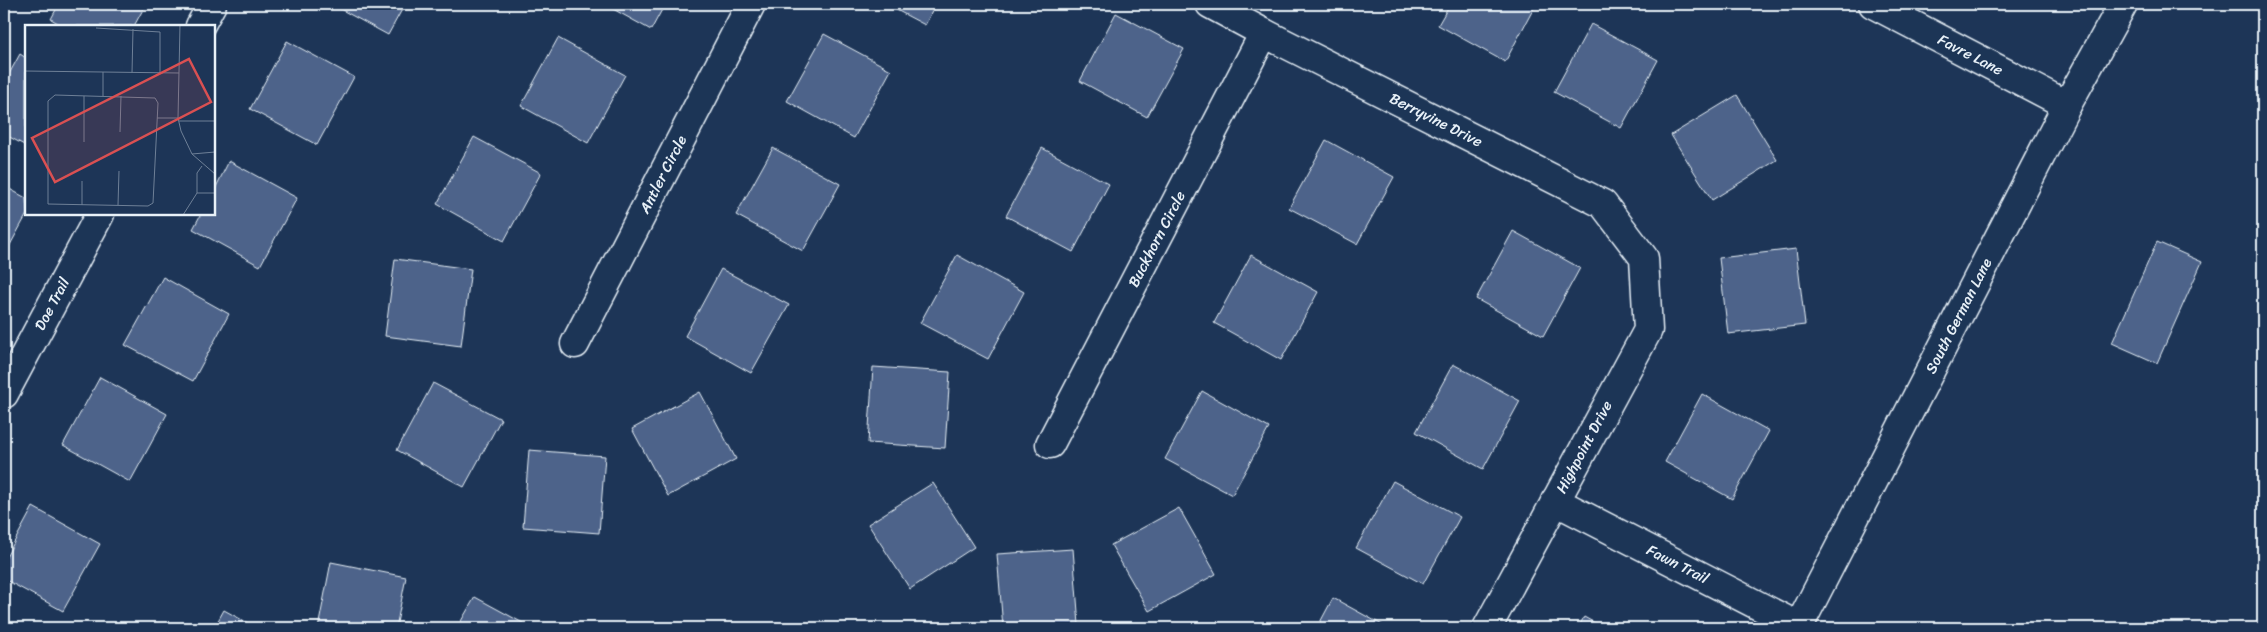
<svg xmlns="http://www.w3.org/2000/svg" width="2267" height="632" font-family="Sriracha,sans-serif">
<rect width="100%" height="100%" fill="#1d3557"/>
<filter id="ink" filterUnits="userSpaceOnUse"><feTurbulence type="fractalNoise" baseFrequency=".02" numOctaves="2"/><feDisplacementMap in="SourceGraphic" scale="10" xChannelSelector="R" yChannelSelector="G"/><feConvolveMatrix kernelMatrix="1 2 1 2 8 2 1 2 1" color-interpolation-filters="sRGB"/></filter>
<g filter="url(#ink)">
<path fill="#4d648a" stroke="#e8f1f8" d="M59,4H146L134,26H63L51,19Z
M331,4H405L388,35Z
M604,4H665L651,30Z
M885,4H936L925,25Z
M1450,4H1536L1505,62L1438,25Z
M1116,13L1184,49L1147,117L1080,81Z
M1591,24L1658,60L1621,128L1554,92Z
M824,34L891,70L854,138L787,101Z
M558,38L625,75L588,143L521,106Z
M287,41L354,77L317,145L250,109Z
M20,54L26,58V146L4,134V83Z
M1737,95L1777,160L1712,200L1671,135Z
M474,137L541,173L504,241L437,204Z
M1326,140L1394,177L1357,244L1289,208Z
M773,148L840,184L803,251L736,215Z
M1042,148L1109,184L1073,252L1006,216Z
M229,161L297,198L260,266L193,229L201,214H214V191Z
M4,186L26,198L27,214L4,256Z
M1513,231L1580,268L1543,336L1476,299Z
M2157,242L2202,262L2157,363L2112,343Z
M1796,249L1805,325L1728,334L1719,258Z
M957,255L1024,292L988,359L920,323Z
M1251,255L1318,292L1281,360L1214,323Z
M395,259L471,269L461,346L385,336Z
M721,269L789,305L751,373L685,336Z
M163,277L229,314L193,381L125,345Z
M1453,364L1520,401L1483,469L1416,432Z
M873,367L950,372L945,448L868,443Z
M100,377L167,414L130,482L63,445Z
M433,383L501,419L464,487L397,450Z
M1202,391L1269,428L1232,495L1165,459Z
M700,392L736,459L668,496L632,429Z
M1702,394L1769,431L1732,499L1665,462Z
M529,450L605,456L599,533L523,527Z
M1393,481L1460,517L1423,584L1356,548Z
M933,483L974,547L910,589L868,524Z
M33,507L100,544L63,611L4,579V561Z
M1179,508L1216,574L1149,611L1111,545Z
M1073,549L1079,625L1003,628L997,554Z
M331,562L406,577L396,628H318Z
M475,597L532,628H457Z
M1333,598L1388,628H1317Z
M224,610L257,628H214Z
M1584,617L1604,628H1578Z"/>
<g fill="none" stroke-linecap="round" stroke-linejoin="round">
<defs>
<g id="street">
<path id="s1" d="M1210,4L1264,33L1603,204L1644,258L1648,330L1487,628"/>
<path d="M200,26L212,4"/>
<path id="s2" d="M575,344L751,4"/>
<path id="s3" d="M4,394L100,214"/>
<path id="s4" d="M1050,444L1264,33"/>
<path id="s5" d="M1555,501L1798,626"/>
</g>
<g id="secondary">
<path id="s6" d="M1873,4L2067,105"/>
<path id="s7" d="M1798,628L2067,105L2123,4"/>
</g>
</defs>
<use href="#street" stroke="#e8f1f8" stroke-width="31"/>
<use href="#secondary" stroke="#e8f1f8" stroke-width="31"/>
<use href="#street" stroke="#1d3557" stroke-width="28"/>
<use href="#secondary" stroke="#1d3557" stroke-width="28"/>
</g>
</g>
<g text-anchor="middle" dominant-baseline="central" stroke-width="5" stroke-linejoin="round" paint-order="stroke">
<g font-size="15" fill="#e8f1f8" stroke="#1d3557">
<text stroke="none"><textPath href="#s6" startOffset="110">Favre Lane</textPath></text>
<text stroke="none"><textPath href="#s1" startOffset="254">Berryvine Drive</textPath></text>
<text stroke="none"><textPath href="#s2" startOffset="191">Antler Circle</textPath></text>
<text stroke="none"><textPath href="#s4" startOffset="231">Buckhorn Circle</textPath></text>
<text stroke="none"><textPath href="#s3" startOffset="102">Doe Trail</textPath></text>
<text stroke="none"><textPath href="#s7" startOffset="351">South German Lane</textPath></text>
<text transform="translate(1584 447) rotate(-62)">Highpoint Drive</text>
<text stroke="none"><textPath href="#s5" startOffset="138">Fawn Trail</textPath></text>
</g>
</g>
<g transform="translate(25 25)">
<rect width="190" height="190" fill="#1d3557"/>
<path fill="none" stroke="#6e8097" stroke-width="1" d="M155,0L153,93L156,106L167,129L190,149M71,3L135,7V48M0,46L154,48M107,48L108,4M30,70L130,73L133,78L128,178L123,181L23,179V76ZM78,71V47M132,93H153M154,96H190M95,107L96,71M59,117V71M167,129L190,127M57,156V180M172,168H190M93,180L94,146M158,190L172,168V148L177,141"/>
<path fill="#da5052" fill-opacity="0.15" stroke="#da5052" stroke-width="2.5" d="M164,34L186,77L30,157L7,113Z"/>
<rect width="190" height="190" fill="none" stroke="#e8f1f8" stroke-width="2.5"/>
</g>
<rect width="2267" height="632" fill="none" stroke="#1d3557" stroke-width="20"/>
<rect x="10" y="10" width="2247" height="612" fill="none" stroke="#e8f1f8" stroke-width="2" filter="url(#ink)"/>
</svg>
